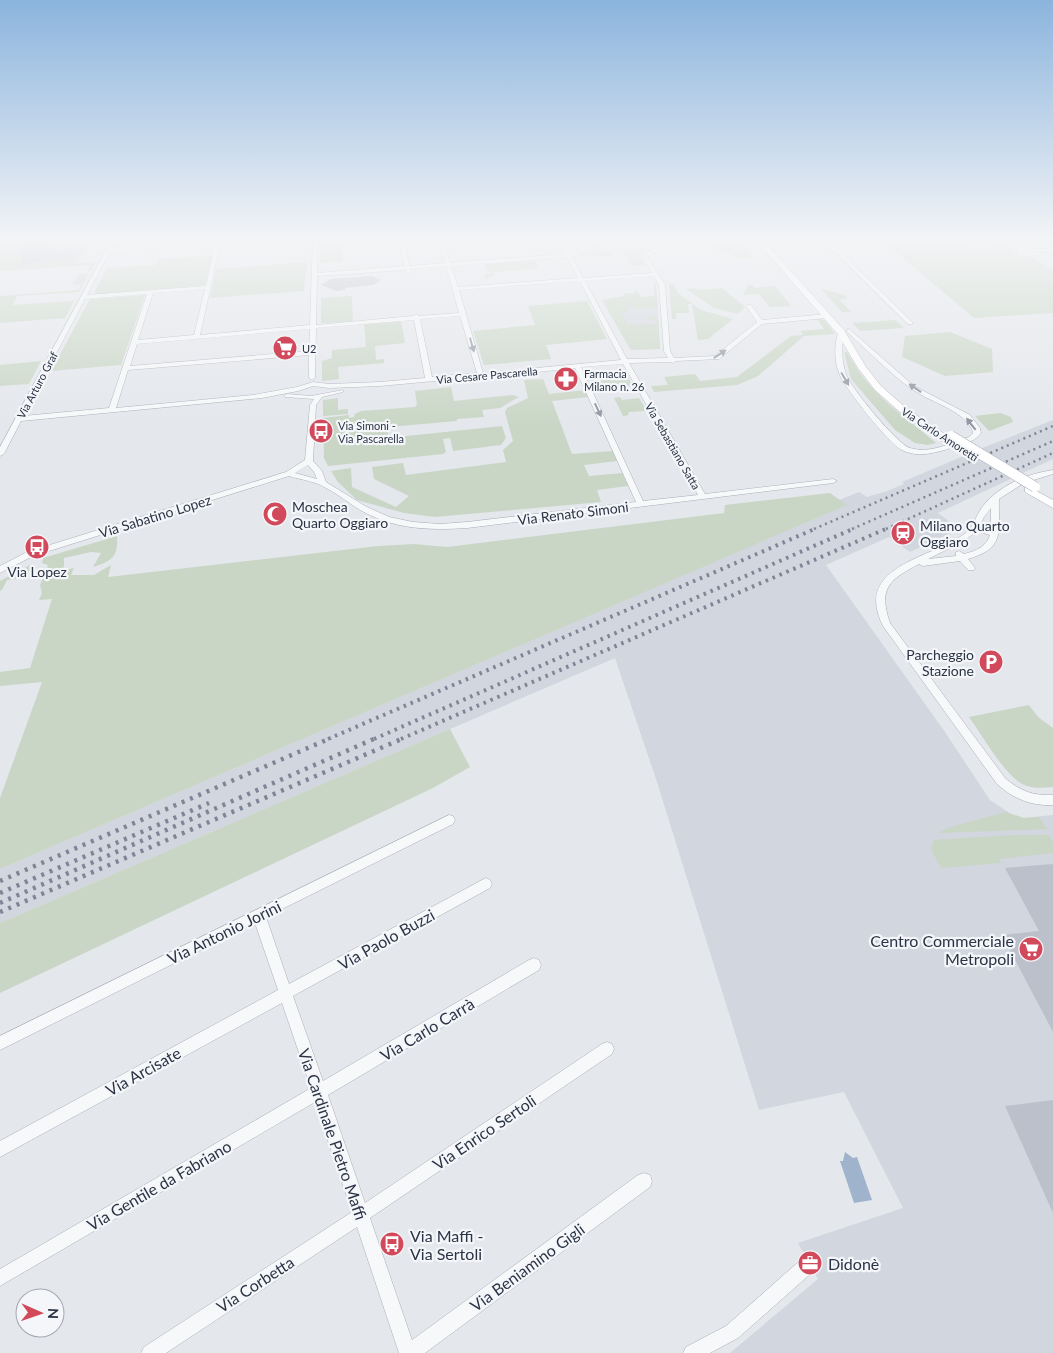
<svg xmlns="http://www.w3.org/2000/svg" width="1053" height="1353" font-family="Lato,sans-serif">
<rect width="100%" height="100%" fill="#e4e7ec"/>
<path fill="#d2d6de" d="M657,299L660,349H630L604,303Z
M1053,420V459L938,513L959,529L910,552L889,537L826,565L945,732L990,800L1014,816L1024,818L1053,815V1353H730L818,1279L798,1243L903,1208L844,1092L759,1110L657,782L615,658L0,923V869L846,505L839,500L859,492L867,497L887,491L904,484L902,482L985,447Z"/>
<path fill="#c9d6c5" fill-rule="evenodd" d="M511,237L515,245L477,246L474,241Z
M689,237H702L705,240L736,238L754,259L736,258L732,254L720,252Z
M878,237H952L968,249L999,246L990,237H997L1011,247L1010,250L1020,256L1035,258L1053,271V313L974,318Z
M91,241L78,263L95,262L91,270L88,271L90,265L0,271V243ZM43,242L51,245L53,251L70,248L79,253L68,260L46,261L24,265L18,248Z
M598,241L601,250L612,253L614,256C601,257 592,253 579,257L577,253L593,252L588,242Z
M343,244V261L320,263V246Z
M642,248L645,249L638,255L645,265L633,266L622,250Z
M213,255L205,285L100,295L94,293L107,268L156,265L158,259Z
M535,260L538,267L536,269L493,272L494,276L489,277V279H486L484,275L492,272L487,271L485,264Z
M307,262L304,291L210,298L216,269Z
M89,273L79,292L17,296L12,305L74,301L65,318L0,323V296L79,290L81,284L73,285L78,275Z
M654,283H656L658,308L635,309L632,306L626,307L629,312L621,313L628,325L656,324V319L649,320L647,317L658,316L660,349L631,350L602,300L625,296L623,293L636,294L634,291H637L642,297L654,296Z
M669,284H674L678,293L701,310L733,319L708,339L698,340L692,304H688L689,313H676V319H672Z
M748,285H752L755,288L775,286L791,306L770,307L759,294L743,295Z
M695,288L697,290L722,288L745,307L738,314L714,308L686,289Z
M821,289L845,295L847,298L840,300L851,312H842Z
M145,295L121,365L51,371L90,299Z
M352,296L353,321L321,323V298Z
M587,301L607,339L546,345L551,359L484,365L473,331L535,325L528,306Z
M817,319L825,320L835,334L804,336L758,376L737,385L654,392L651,386L668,385L664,377L695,374L700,381L737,377L791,336L803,335L801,331L824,329Z
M896,320L904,328L860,331L852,323Z
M401,321L405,343L375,346L376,360L384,359V363L338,367L339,379L322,381V361L332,358V350L366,347L364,324Z
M950,332L992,349L993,372L945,376L902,357L905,336Z
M844,352H847C872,397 899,411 936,443L928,445L915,443L895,430L851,379Z
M41,361L29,384L0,386V365Z
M625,371L632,385L596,391L588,374Z
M543,379L549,394L585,390L588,397L552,401L572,454L613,451L617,461L584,465L589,476L622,473L628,486L597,490L601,502L435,517L404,513L357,500L338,482L331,471L351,468L352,487L396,507L409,496L374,479L372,467L403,463L406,475L506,462L503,450L513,441L505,412L507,408L528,398L524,380Z
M451,387L454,401L512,395L519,397L500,408L482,410L484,417L457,419V421L388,427V438L502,426L506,438L501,445L453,451L450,438L443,439L446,452L443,454L328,466L324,458L323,418L349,415V418L354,417L355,414L361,411L415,407L417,404L415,391Z
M620,397L622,400L639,398L647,411L628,412L629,415L623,416L614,398Z
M338,398V410L348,409V414L323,416V400Z
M1000,413L1011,417L1013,422L989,431L975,416Z
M830,493L847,505L0,869V798L42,682L0,686V672L30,668L52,599L39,600L42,593L40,585L48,565L42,563L43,558L117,536C118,557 113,560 93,567L101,553L91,552L64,558V570L74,568L71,575H94L111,565L108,577L378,546L414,544L447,547L724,513L725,505Z
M32,564L26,578L7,580L2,590L0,591V581Z
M1029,705L1038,717L1053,728V787C1043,788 1032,789 1022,784C1003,773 983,736 969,717Z
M450,729L470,767L433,788L0,993V923Z
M1006,812L1024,818L1039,817L1047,829L938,833L951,827Z
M1013,835H1049L1053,843V853L999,859L1001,863L941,868L931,849L934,840Z"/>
<path fill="#9fb4cc" d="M845,1152L853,1158L857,1157L872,1200L854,1203L840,1161H843Z"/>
<path fill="#bbc0ca" d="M43,242L57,250L70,248L85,252L68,260L46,261L24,265L17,248Z
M372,276L381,280L373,285L345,288V290L336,291L321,285L330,279Z
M1053,864V1032L1002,935L1039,931L1005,868Z
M1053,1100V1213L1005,1106Z"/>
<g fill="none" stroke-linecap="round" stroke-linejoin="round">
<defs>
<path id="street" d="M113,237H118L112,248L283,237H304L302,239L220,244L200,335L310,325L313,237H318L317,273L404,266L399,237H404L409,266L445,263L438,237H443L450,263L565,254L556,237H561L583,278L652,273L642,255L678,237H684L647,257L665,285L670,351L674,358L715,356L757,322L746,306L747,305H751L762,320L827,314L830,316L827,318L762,324L719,359L676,361L673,363L670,362L629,363L705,494L833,479L837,481L833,483L467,528C435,530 402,530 372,516C355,509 342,496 326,488C315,481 302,480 289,476L33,556L0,573V566L27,552L286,472L305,460L310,405L314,399L285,397L284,396L287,394L311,396L343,390V392L322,397L316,405L313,461L322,471L326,482L365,506L389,517L413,522L440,524L467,522L636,502L575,368L481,378L478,377L380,386L329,388L313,386L298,391L262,398L21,421L4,454L0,456V447ZM215,244L206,286L87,295L110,251ZM567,257L578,278L458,287L451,266ZM446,266L459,313L419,316L416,314L413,316L316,325L317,276L405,270L408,274L411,272L410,269ZM654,276L659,285L664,351L668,358L627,359L585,281ZM580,281L621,360L483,373L459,290ZM205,289L194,335L138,340L153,293ZM147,294L109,408L23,416L85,299ZM460,316L477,373L432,377L420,319ZM414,320L425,378L380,382L329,384L313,382L297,387L253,395L116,408L128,370L309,355V378L312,380L315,378L316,328ZM310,329L309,351L130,366L137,344ZM623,364L626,369L698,495L643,501L581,367ZM308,465L314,472L317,479L295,473Z
M820,237H825L912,322V324H908Z
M985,237H991L997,242L992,243Z
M1001,237C1010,237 1014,245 1022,247C1033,250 1040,249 1053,248V252H1038V254L1027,257L1016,252L1017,249ZM1023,250L1030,253L1022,251Z
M849,329L914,386L970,415L980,428L981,433C973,443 962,445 951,448C935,453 917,458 902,450C889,444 843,386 839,373C834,360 834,343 839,331L844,332C842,346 841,360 846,374C850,387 897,444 910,448C930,454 951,443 969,437L973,433C970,416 939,404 925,397C896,381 872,354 847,332V330Z
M1053,470V474L1024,483L999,499C998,532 1006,548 968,559L975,568L974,570H968L960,561L923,566L919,564C889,580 878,588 890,623L1005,778C1020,791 1033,796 1053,795V805C1031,806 1014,799 997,784L883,626C852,564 934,559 967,532C974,526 977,513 983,506C1000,485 1026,474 1053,470ZM991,508V529L979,527L984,517ZM977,531L990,535C986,547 976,551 964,554L959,551L956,552V556L928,559L962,542Z
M449,815L453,816L455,820L453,824L266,917L289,984L482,880L486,878L490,880L492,884L490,888L293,996L323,1081L529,960L534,958L539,960L541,965L539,970L328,1095L365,1203L602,1044L607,1042L612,1044L614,1049L612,1054L370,1218L412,1340L638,1175L644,1173L650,1175L652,1181L650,1187L425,1353H399L357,1227L166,1353H141L144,1347L352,1212L315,1102L0,1286V1269L311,1088L282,1003L0,1157V1141L278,990L255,923L0,1050V1036Z
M810,1255L816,1257L818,1263L816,1269L738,1338L710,1353H683L686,1347L726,1326L804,1257Z"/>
<path id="secondary" d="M753,237H760L844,330L866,367L881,386L906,408L949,437V441H941L900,412L875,390L858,368L837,333Z
M1029,487L1053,500V508L1025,492V488Z"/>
</defs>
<use href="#street" stroke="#a9aeb7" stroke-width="1"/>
<use href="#secondary" stroke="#a9aeb7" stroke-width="1"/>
<use href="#street" fill="#f7f8fa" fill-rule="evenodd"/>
<use href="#secondary" fill="#fff" fill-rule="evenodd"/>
<path stroke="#7d8696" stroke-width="2.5" stroke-dasharray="2 4" stroke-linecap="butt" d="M814,529L1053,426
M852,529L1053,441
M886,529L1053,453"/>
<path stroke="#7d8696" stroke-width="4" stroke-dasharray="2.5 5" stroke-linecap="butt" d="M328,739L817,528
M374,739L855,528
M401,739L888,528"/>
<path stroke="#7d8696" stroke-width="4.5" stroke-dasharray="3 6" stroke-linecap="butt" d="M0,881L331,738
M0,893L209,803
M0,903L376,738
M0,912L404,738"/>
<defs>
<path id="secondary-bridge" d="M951,436L1035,487"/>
</defs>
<use href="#secondary-bridge" stroke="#a9aeb7" stroke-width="11" stroke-linecap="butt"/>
<use href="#secondary-bridge" stroke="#fff" stroke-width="10"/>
</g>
<defs><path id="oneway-solid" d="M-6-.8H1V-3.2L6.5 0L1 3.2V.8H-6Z" transform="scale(1.25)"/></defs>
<g fill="#9196a0">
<use href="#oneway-solid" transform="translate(472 345) rotate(74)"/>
<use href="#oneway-solid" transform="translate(720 354) rotate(-33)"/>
<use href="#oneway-solid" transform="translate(845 379) rotate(60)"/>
<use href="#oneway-solid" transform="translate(915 388) rotate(-146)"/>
<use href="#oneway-solid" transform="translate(598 410) rotate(65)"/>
<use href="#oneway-solid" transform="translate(971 424) rotate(-128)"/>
</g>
<linearGradient id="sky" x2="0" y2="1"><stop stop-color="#8bb4dd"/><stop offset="0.56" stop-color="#f3f4f6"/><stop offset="1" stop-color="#f3f4f6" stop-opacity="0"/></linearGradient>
<rect width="1053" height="426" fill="url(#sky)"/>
<defs>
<symbol id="supermarket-disc" viewBox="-11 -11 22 22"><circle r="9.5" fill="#d1495b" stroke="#f4f6f9"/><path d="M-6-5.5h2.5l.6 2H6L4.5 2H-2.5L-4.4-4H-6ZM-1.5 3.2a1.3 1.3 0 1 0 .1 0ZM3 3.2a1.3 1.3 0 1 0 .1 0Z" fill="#fff"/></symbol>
<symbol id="pharmacy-disc" viewBox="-11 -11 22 22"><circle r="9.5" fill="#d1495b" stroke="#f4f6f9"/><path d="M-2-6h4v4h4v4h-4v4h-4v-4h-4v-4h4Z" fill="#fff"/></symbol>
<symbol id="bus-disc" viewBox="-11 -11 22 22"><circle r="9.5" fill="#d1495b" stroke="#f4f6f9"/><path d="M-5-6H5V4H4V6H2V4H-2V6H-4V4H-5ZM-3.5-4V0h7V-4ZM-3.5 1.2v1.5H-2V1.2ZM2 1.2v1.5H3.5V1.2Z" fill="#fff"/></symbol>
<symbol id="mosque-disc" viewBox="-11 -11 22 22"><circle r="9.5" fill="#d1495b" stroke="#f4f6f9"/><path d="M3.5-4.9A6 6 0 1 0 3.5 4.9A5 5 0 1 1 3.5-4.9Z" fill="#fff"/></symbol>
<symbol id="station-disc" viewBox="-11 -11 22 22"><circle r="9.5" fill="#d1495b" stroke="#f4f6f9"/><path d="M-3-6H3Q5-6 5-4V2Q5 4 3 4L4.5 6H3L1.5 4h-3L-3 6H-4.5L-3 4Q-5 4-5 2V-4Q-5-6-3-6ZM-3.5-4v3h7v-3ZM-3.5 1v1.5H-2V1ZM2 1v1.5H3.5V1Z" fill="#fff"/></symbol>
<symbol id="parking-disc" viewBox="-11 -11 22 22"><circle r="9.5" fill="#d1495b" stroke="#f4f6f9"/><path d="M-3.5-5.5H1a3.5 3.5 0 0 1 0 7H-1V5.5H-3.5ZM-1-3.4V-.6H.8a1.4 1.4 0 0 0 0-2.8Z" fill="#fff"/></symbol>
<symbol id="office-disc" viewBox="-11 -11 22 22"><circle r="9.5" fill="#d1495b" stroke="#f4f6f9"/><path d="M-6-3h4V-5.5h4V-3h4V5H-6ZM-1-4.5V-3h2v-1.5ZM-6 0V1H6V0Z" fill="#fff"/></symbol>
</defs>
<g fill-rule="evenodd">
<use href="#supermarket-disc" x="271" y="334" width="28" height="28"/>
<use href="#pharmacy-disc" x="552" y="365" width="28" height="28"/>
<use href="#bus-disc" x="307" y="417" width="28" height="28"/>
<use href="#mosque-disc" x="261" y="500" width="28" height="28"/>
<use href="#station-disc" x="889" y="519" width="28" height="28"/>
<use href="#bus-disc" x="23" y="533" width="28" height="28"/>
<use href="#parking-disc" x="977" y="648" width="28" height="28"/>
<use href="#supermarket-disc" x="1017" y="935" width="28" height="28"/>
<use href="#bus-disc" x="378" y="1230" width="28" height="28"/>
<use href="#office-disc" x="796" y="1249" width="28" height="28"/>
</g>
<g text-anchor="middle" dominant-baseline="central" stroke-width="4.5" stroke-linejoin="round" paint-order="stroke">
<g font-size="11" fill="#2b3445" stroke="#f4f6f9" text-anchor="start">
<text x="302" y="348">U2</text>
<text x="584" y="373">Farmacia<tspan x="584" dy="13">Milano n. 26</tspan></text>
<text x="338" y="425">Via Simoni -<tspan x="338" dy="13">Via Pascarella</tspan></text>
</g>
<g font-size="11" fill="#2b3445" stroke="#f4f6f9">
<text transform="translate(487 375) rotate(-5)">Via Cesare Pascarella</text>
<text transform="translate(37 385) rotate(-62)">Via Arturo Graf</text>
<text transform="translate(940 434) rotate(33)">Via Carlo Amoretti</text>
<text transform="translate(673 446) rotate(60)">Via Sebastiano Satta</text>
</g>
<g font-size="14" fill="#2b3445" stroke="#f4f6f9" text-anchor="start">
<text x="292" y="506">Moschea<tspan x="292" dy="16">Quarto Oggiaro</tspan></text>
<text x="920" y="525">Milano Quarto<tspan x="920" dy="16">Oggiaro</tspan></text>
<text x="37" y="571" text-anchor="middle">Via Lopez</text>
<text x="974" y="654" text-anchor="end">Parcheggio<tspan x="974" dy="16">Stazione</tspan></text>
</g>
<g font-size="14" fill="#2b3445" stroke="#f4f6f9">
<text transform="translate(573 513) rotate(-7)">Via Renato Simoni</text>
<text transform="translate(155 516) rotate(-17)">Via Sabatino Lopez</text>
</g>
<g font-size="16" fill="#2b3445" stroke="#f4f6f9">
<text transform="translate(224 932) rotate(-26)">Via Antonio Jorini</text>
<text transform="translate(386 939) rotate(-29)">Via Paolo Buzzi</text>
<text transform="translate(427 1029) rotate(-31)">Via Carlo Carrà</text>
<text transform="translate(143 1071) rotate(-29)">Via Arcisate</text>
<text transform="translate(484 1132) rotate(-34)">Via Enrico Sertoli</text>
<text transform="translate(333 1134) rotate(71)">Via Cardinale Pietro Maffi</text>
<text transform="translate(159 1185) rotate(-30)">Via Gentile da Fabriano</text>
<text transform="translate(527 1267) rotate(-36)">Via Beniamino Gigli</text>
<text transform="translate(255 1284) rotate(-33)">Via Corbetta</text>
</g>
<g font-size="16" fill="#2b3445" stroke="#f4f6f9" text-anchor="start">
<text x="1014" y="940" text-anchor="end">Centro Commerciale<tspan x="1014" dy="18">Metropoli</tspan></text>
<text x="410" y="1235">Via Maffi -<tspan x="410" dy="18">Via Sertoli</tspan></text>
<text x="828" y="1263">Didonè</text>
</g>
</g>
<g transform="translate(40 1313) rotate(92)"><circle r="24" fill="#f4f6f9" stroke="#a4a8b1"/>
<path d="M0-4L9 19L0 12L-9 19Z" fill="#d1495b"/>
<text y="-8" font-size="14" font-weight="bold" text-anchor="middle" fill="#2b3445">N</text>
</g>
</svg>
